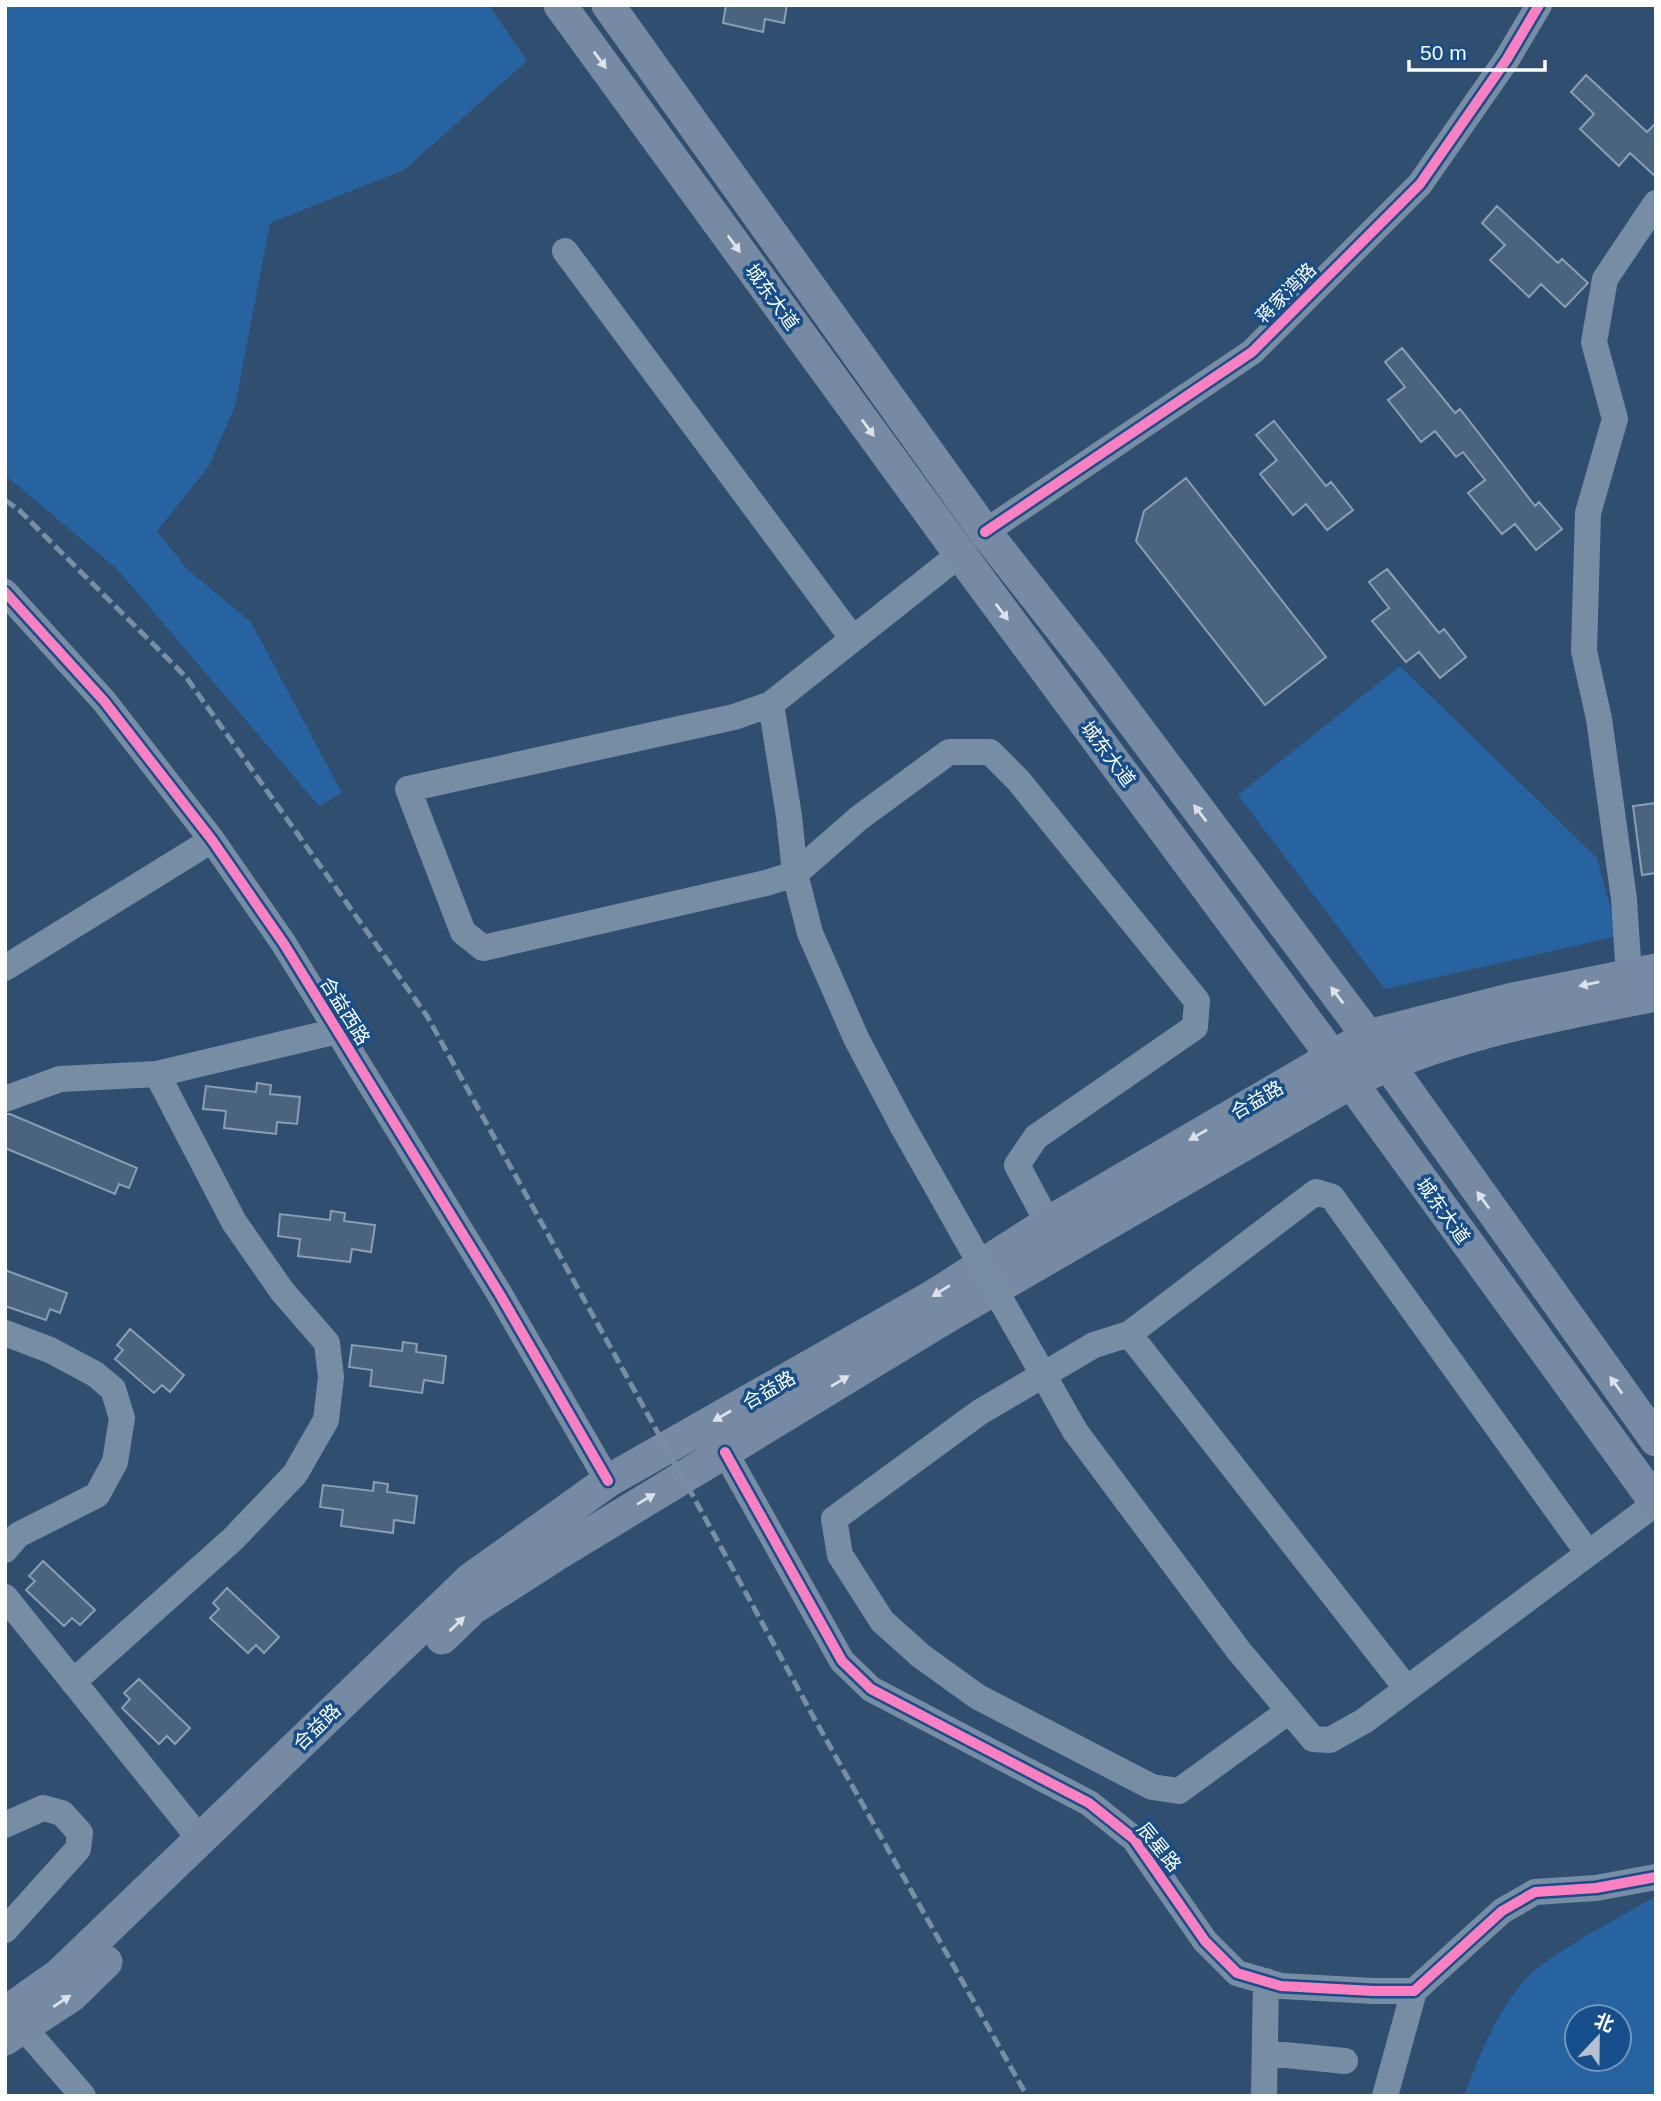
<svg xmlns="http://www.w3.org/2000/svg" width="1661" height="2101" font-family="Helvetica,'Noto Sans SC',sans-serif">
<rect width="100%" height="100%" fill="#304f70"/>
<path fill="#2663a0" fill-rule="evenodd" d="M5,5H489L527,61L404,170L270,223L235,406L209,466L157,531L187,569L251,622L342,793L319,806L117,569L5,475Z
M1400,666L1597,858L1618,936L1385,989L1238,795Z
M1656,1896V2096H1464C1480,2053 1505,1990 1544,1963C1579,1938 1619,1918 1656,1896ZM1577,2017H1619V2059H1577Z"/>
<path fill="#4a647f" stroke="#8b9eb3" stroke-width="2" d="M726,5H787L784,23L765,19L763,32L723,23Z
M1586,75L1647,132L1656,123V177L1630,153L1619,166L1580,129L1594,114L1571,92Z
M1497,206L1558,263L1562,259L1588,283L1565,307L1541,284L1529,297L1490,260L1505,245L1482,223Z
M1402,348L1455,413L1460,409L1535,506L1539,502L1562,529L1536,550L1515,524L1502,534L1468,493L1485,480L1463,452L1456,457L1435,431L1421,442L1388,400L1405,387L1385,362Z
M1274,421L1326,486L1331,482L1353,510L1327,530L1306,504L1293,515L1260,474L1277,460L1256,435Z
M1186,478L1326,657L1265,705L1136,541L1144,511Z
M1387,569L1439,633L1444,629L1466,657L1440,678L1419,652L1406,662L1372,621L1389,608L1369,582Z
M1656,803V873L1642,875L1633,806Z
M257,1083L271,1085L270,1094L300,1097L297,1124L277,1122L276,1134L224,1128L226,1111L203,1109L206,1086L256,1092Z
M5,1114H10L137,1168L129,1188L119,1184L115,1194L5,1148Z
M331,1211L345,1213L344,1221L375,1225L371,1252L352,1249L350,1262L298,1256L300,1239L278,1236L280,1214L330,1220Z
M5,1270L67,1293L60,1313L50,1309L46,1320L5,1306Z
M130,1329L184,1375L170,1392L162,1385L154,1393L115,1359L123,1350L117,1345Z
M403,1342L417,1344L416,1352L446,1356L443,1383L424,1380L422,1393L370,1386L372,1370L349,1367L352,1345L402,1351Z
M374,1482L388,1484L387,1492L417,1496L414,1523L394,1520L393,1533L341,1526L343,1510L320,1507L323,1485L373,1491Z
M43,1561L95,1610L80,1625L72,1618L64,1626L26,1590L35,1581L29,1576Z
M227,1588L279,1637L264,1653L256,1645L248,1653L210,1618L219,1609L213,1603Z
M139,1679L190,1728L175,1744L167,1736L159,1744L122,1708L130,1699L124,1693Z"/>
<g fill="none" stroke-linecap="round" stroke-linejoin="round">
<path stroke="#778da4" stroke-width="26" d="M565,251L853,639
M985,532L1252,352L1420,184L1507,59L1539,5
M960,554L771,704L734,717L408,789L463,932L483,948L766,883L795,874L859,818L949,752H990L1018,780L1197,1001L1195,1027L1036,1137L1017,1165L1048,1223
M5,592L104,701L212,840L284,944L499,1293L608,1481
M771,704L789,816L795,874L810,933L856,1038L902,1125
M5,968L212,840
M1629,976L1624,899L1599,719L1584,651L1588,513L1615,419L1594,342L1605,279L1656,203
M5,1099L60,1079L157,1074L337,1031
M5,1333L50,1350L95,1374L113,1389L122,1418L115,1462L97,1495L18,1535L5,1550
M1129,1334L1407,1689
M1075,1431L1239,1651L1313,1739L1330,1740L1364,1721L1656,1503
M725,1452L842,1661L871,1689L1089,1803L1134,1839L1205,1941L1237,1973L1281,1986L1374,1991H1414L1502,1911L1535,1892L1596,1888L1656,1877
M5,1597L200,1839
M73,1682L233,1539L295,1474L326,1420L331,1377L327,1343L282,1291L234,1222L157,1074
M1289,1711L1179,1791L1152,1787L978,1697L921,1656L882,1621L840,1555L834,1519L980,1412L1094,1345L1129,1334L1316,1192L1332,1197L1588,1553
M5,1825L43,1808L62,1813L80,1833L78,1849L5,1930
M23,2027L83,2096
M1265,2053L1345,2061
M1264,2096L1266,1981
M1385,2096L1414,1991"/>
<path stroke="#768ba3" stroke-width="33" d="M560,5L960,554L1332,1056L1656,1503
M608,5L985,532L1093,669L1368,1036L1656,1440
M442,1638L473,1608L554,1556L948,1316L1350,1083C1441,1035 1555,1015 1656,995
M5,2013L59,1975L471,1579L608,1481L935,1295L1048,1223L1368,1036L1513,999L1656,970
M5,2039L71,1996L106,1962"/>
<path stroke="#788fa3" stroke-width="5" stroke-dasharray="12 5" stroke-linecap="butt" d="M5,500L19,510L186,677L427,1016L704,1516L814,1718L1027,2096"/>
<path stroke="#778da4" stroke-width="26" d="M902,1125L1075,1431"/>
<defs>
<path id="cycleway" d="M985,532L1252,352L1420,184L1507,59L1539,5
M5,592L104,701L212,840L284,944L499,1293L608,1481
M725,1452L842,1661L871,1689L1089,1803L1134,1839L1205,1941L1237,1973L1281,1986L1374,1991H1414L1502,1911L1535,1892L1596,1888L1656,1877"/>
</defs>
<use href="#cycleway" stroke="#154e8b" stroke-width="15"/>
<use href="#cycleway" stroke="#ff80c0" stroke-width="10"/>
</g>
<defs><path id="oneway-solid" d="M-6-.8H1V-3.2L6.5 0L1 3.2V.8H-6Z" transform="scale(1.75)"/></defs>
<g fill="#dde2e8">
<use href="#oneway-solid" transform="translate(600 60) rotate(54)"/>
<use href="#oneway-solid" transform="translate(734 244) rotate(54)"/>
<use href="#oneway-solid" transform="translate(868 428) rotate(54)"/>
<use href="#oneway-solid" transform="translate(1002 612) rotate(53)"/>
<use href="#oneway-solid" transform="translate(1200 813) rotate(-127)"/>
<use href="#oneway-solid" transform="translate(1589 984) rotate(168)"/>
<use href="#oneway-solid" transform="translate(1337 995) rotate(-127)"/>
<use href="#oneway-solid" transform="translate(1198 1135) rotate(150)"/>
<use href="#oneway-solid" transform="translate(1483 1200) rotate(-126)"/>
<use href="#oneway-solid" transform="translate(941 1291) rotate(148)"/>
<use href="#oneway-solid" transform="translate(840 1381) rotate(-31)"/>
<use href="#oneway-solid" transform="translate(1616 1385) rotate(-126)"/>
<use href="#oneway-solid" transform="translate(722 1416) rotate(150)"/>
<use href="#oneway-solid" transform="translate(646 1499) rotate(-31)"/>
<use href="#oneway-solid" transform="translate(457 1624) rotate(-44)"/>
<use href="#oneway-solid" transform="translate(62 2001) rotate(-34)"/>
</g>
<g text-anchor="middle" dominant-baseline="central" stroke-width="7" stroke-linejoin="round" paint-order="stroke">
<g font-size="19" fill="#fff" stroke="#154e8b">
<text transform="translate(1286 293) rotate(-45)">蒋家湾路</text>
<text transform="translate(772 297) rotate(54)">城东大道</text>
<text transform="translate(1108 754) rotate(53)">城东大道</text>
<text transform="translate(345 1011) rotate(58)">合益西路</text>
<text transform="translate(1257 1100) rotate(-30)">合益路</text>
<text transform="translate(1443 1211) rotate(54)">城东大道</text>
<text transform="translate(769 1390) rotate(-30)">合益路</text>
<text transform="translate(317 1727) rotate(-44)">合益路</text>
<text transform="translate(1159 1847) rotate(51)">辰星路</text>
</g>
</g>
<rect width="1661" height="2101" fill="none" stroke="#ffffff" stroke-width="14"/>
<g transform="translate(1598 2038) rotate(22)"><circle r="33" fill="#154e8b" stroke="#7395b9" stroke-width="2"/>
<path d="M0-5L12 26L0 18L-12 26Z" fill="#b7c1cd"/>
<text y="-10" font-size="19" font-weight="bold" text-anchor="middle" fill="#ffffff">北</text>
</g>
<path d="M1409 60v10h136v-10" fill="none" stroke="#ffffff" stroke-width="3.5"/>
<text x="1420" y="60" font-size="21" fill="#ffffff" stroke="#154e8b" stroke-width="5" paint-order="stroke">50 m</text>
</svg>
